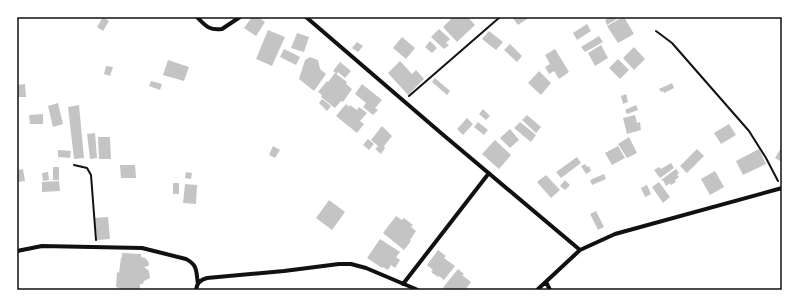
<svg xmlns="http://www.w3.org/2000/svg" width="799" height="307" font-family="Barlow,sans-serif">
<rect width="100%" height="100%" fill="#fff"/>
<path fill="#c4c4c4" d="M103,17L109,21L103,31L97,27Z
M252,17H258L265,22L256,36L244,28Z
M453,17H468L475,25L457,42L443,27Z
M512,17H530L518,25Z
M611,17H616L617,19L607,25L605,20Z
M623,17H624L634,34L618,43L607,26Z
M587,24L591,31L577,40L573,33Z
M439,29L450,39L446,43L449,45L444,49L431,37Z
M268,30L285,37L272,66L256,59Z
M489,31L503,42L496,50L482,39Z
M297,33L309,37L304,52L291,48Z
M599,36L603,42L585,52L581,47Z
M402,37L415,48L406,59L393,48Z
M430,41L437,48L432,53L425,47Z
M357,42L363,46L358,52L352,48Z
M510,44L522,56L517,62L504,50Z
M601,45L608,58L595,66L588,53Z
M634,47L645,59L634,70L623,58Z
M284,49L300,57L296,65L280,57Z
M555,49L569,72L559,79L554,71L549,74L545,67L550,64L545,55Z
M310,57L318,60L320,69L326,74L314,91L299,79L305,60Z
M618,59L629,70L620,79L609,68Z
M168,60L189,67L184,81L163,75Z
M400,61L412,74L416,70L424,79L408,95L388,73Z
M340,62L351,71L345,78L338,72L337,74L333,71Z
M106,66L113,67L110,76L104,74Z
M539,71L551,83L541,95L528,83Z
M335,73L347,82L346,84L352,89L343,102L341,101L335,108L321,97L322,95L318,92L327,81L328,82Z
M435,78L450,91L447,95L432,82Z
M151,81L162,84L160,90L149,86Z
M672,83L674,88L664,93L663,91L661,92L659,89Z
M25,84L26,97H17V85Z
M362,84L382,100L375,108L378,110L373,115L363,107L366,103L355,94Z
M626,94L628,102L623,104L621,96Z
M322,99L331,106L327,111L319,103Z
M58,103L63,124L53,127L48,106Z
M346,104L349,107L350,105L357,110L359,107L367,113L360,121L364,124L357,133L336,116Z
M79,105L84,158L74,159L68,107Z
M636,105L638,110L627,114L625,110Z
M483,109L490,116L486,120L479,114Z
M43,114V124H30L29,115Z
M527,115L541,127L536,133L522,120Z
M635,115L637,123L640,122L641,130L627,134L623,118Z
M467,118L473,124L463,135L457,129Z
M478,122L488,130L484,135L474,127Z
M520,122L536,135L531,142L514,128Z
M729,124L736,135L721,144L714,133Z
M382,126L392,136L384,146L385,148L381,154L375,149L378,146L371,140Z
M510,129L519,140L510,148L500,138Z
M95,133L97,158L90,159L87,134Z
M98,137H110L111,159H99Z
M629,137L637,153L627,158L618,144Z
M368,139L374,144L369,150L363,145Z
M495,140L511,155L499,169L482,154Z
M273,146L280,150L275,158L269,155Z
M618,146L625,158L612,165L605,153Z
M781,148L782,149V162L775,158Z
M697,149L704,156L687,173L680,166Z
M759,149L766,164L743,175L736,161Z
M58,150L71,151L70,158L58,157Z
M577,157L581,163L561,178L556,172Z
M671,163L674,168L660,178L654,170L659,167L661,169Z
M585,164L587,167L589,166L591,171L586,174L581,166Z
M120,165H135L136,178H121Z
M53,167H59V180H53Z
M23,169L25,181L17,182V170Z
M676,169L679,173L677,175L679,177L675,180L676,182L671,185L670,183L666,186L663,180L662,181L661,180Z
M715,171L724,187L710,195L701,179Z
M48,172L49,180L43,181L42,173Z
M186,172L192,173L191,179L185,178Z
M604,174L606,179L592,185L590,180Z
M546,175L560,190L551,198L537,182Z
M565,180L570,185L565,190L560,186Z
M59,181L60,191L42,192V182Z
M659,182L670,197L663,203L652,187Z
M173,183H179V194H173Z
M185,184L197,185L196,204L183,203Z
M647,185L651,194L645,197L641,188Z
M329,200L345,212L332,230L316,218Z
M596,211L604,227L598,230L590,214Z
M396,216L402,220L404,218L413,225L411,227L416,231L410,240L411,241L404,250L383,233Z
M108,217L110,239L97,240L95,218Z
M380,239L400,252L396,257L400,260L395,268L391,265L388,270L383,267L382,268L367,258Z
M438,250L446,256L444,258L455,266L444,280L439,276L438,277L431,272L433,270L427,265Z
M122,253L141,254V257L145,258L148,261L149,264L148,266L144,267L149,271L150,278L144,281L143,284H140V290H119V288L116,287L117,272L119,273L121,258H122Z
M458,269L464,274L462,275L471,282L465,290H444L442,289Z"/>
<g fill="none" stroke-linecap="round" stroke-linejoin="round">
<path stroke="#111" stroke-width="2" d="M656,31L672,43L749,131L766,158L778,181
M409,96L500,17
M74,165L87,168L91,175L96,240"/>
<path stroke="#111" stroke-width="4" d="M197,17C205,25 209,31 222,29L240,17
M306,17L441,133L580,250
M17,251L42,246L142,248L186,259C198,265 196,272 198,284
M546,282L550,290
M403,284L489,173
M196,290C197,283 200,280 207,278L284,271L339,264H351L366,268L418,290
M537,290L580,250L615,234L782,188"/>
</g>
<rect width="799" height="307" fill="none" stroke="#ffffff" stroke-width="36"/>
<rect x="18" y="18" width="763" height="271" fill="none" stroke="#111" stroke-width="1.5"/>
</svg>
